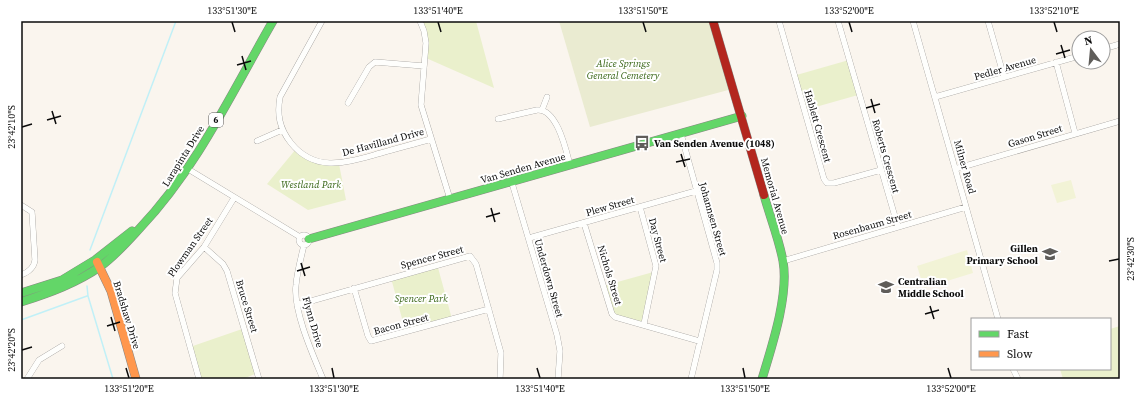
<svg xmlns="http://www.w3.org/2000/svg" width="1141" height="400" font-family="'Source Serif 4',serif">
<rect width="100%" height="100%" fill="#faf5ee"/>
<path fill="#eaf0cc" d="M420,21H476L494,88L426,58Z
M849,60L858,95L805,110L793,76Z
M296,149L306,157L339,164L346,200L308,210L267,184Z
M437,264L452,319L406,333L391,278Z
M657,271L644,324L615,317L603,286Z
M1120,326V379H1063L1060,369H1110V329Z
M245,328L257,373L243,379H199L190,347Z"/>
<path fill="#eaebd1" d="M559,21H713L732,89L590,127Z"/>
<path fill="#f2f3d6" d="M1071,180L1076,198L1057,203L1051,185Z
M967,250L973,273L924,288L917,266Z"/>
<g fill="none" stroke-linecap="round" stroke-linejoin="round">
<path stroke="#c1f0f7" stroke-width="1.5" d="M90,250L176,21
M87,286L88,296L113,379
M21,320L87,296"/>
<defs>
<path id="street" d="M322,21L280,97C277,114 279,128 291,143C316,174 348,162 381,153C398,148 414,144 431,139
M420,21L424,31L426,43L421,105L450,199
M779,21L824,179L827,183H834L881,170
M838,21L898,227
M913,21L998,319
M988,21L1004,77
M1103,49L1120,44
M1056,62L1075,133
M935,97L1079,56
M348,103L369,67L375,62L424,66
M542,110L547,97
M498,119L537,110C557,108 566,150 570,165
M681,134L717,263V270L691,379
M257,141L282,130
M188,169L300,237
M955,169L1120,121
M512,183L557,335L560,351L558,379
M21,205L32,212L35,260C34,268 29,272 21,275
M640,207L656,266L644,324
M584,223L612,314L615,317L699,341
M299 240a5 5 0 1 1 10 0a5 5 0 1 1-10 0Z
M529,238L696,191
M304,245C301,258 297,272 296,285C293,311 313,355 323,379
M204,247L223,264L227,271L259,379
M783,261L966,207
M354,288L368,336L371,341L489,309
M297,305L470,256L476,264L501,353L500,379
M1013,369L1018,379
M27,379L39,360L62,346
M199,379L175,293L177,278L204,247L234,198"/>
<path id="fast" d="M309,239L742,116
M21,293L62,280L95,260L132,231
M21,302C49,293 77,283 101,266C116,255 128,241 140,228C197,168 232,92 273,21
M762,379C772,346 789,295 783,261C779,239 770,217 764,195"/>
<path id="slow" d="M97,262L111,291L136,379"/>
<path id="jam" d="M713,21L764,195"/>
</defs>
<use href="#street" stroke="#93908d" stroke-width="6"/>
<use href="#fast" stroke="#898784" stroke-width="9"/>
<use href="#slow" stroke="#898784" stroke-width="9"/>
<use href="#jam" stroke="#898784" stroke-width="9"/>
<use href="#street" stroke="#fefefc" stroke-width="5.5"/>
<use href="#fast" stroke="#63d668" stroke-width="8"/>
<use href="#slow" stroke="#ff974d" stroke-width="8"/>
<use href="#jam" stroke="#b3261e" stroke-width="8"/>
</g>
<path fill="none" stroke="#0b0b0b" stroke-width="1.5" d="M232,22L235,32M438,22L441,32M643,22L646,32M849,22L852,32M1054,22L1057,32M1061,45L1065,58M1056,54L1070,50M242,56L246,70M237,65L251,61M871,99L875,113M866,108L880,104M52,111L56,124M47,120L61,116M22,127L32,124M681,154L685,167M676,162L690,159M491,208L495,222M486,217L500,213M1109,261L1119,259M301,263L305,276M297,271L310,267M930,306L934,319M925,314L939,310M111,317L115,331M107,326L120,322M22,350L32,347M126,368L129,378M332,368L334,378M537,368L540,378M743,368L745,378M948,368L951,378"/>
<defs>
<symbol id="bus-bare" viewBox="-9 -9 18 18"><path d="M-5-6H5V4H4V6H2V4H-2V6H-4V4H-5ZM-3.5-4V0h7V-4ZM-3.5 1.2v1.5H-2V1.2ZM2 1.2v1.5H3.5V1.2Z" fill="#5f5d5a" stroke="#fff" stroke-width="2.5" paint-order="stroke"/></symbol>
<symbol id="school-bare" viewBox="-9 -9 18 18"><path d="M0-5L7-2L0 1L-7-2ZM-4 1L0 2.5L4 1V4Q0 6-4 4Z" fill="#5f5d5a" stroke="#fff" stroke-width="2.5" paint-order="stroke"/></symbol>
</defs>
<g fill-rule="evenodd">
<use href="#bus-bare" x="631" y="132" width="22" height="22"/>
<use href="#school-bare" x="1039" y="243" width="22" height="22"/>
<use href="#school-bare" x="875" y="276" width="22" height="22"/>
</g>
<g text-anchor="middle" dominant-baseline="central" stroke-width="4" stroke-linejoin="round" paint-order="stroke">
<rect fill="#fff" stroke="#545454" stroke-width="1" x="209" y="113" width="14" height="14" rx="3"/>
<g font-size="9" font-weight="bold" fill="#0b0b0b">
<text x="216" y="120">6</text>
</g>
<g font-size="10" font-style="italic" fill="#396617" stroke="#fff">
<text x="623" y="63">Alice Springs<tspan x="623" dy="12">General Cemetery</tspan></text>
<text x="311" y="184">Westland Park</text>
<text x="421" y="298">Spencer Park</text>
</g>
<g font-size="10" fill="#0b0b0b" stroke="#fff">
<text transform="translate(1005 68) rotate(-16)">Pedler Avenue</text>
<text transform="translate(818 126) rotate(74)">Hablett Crescent</text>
<text transform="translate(1035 136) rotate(-17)">Gason Street</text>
<text transform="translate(383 142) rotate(-15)">De Havilland Drive</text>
<text transform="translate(183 156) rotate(-58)">Larapinta Drive</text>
<text transform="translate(886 156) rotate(74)">Roberts Crescent</text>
<text transform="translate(965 167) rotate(74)">Milner Road</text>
<text transform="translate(523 168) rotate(-16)">Van Senden Avenue</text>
<text transform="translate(775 196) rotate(74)">Memorial Avenue</text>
<text transform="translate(610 206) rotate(-16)">Plew Street</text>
<text transform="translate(713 219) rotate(74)">Johannsen Street</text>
<text transform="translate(872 225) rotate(-16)">Rosenbaum Street</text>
<text transform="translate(658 240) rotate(75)">Day Street</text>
<text transform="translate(190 247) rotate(-55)">Plowman Street</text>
<text transform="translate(432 257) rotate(-15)">Spencer Street</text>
<text transform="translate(610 275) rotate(73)">Nichols Street</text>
<text transform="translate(549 278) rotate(74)">Underdown Street</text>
<text transform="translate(247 306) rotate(73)">Bruce Street</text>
<text transform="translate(127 315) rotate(73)">Bradshaw Drive</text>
<text transform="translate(313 322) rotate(74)">Flynn Drive</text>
<text transform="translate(401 324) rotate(-15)">Bacon Street</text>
</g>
<g font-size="10" font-weight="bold" fill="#0b0b0b" stroke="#fff" text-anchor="start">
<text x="654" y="143">Van Senden Avenue (1048)</text>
<text x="1038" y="248" text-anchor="end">Gillen<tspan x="1038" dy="12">Primary School</tspan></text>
<text x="898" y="281">Centralian<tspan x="898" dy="12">Middle School</tspan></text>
</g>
</g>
<rect width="1141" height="400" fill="none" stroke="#ffffff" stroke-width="44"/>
<rect x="971" y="318" width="140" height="52" fill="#ffffff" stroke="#9d9d9d"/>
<rect x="979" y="331" width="20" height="6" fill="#63d668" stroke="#9d9d9d"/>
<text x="1007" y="338" font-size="12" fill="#0b0b0b">Fast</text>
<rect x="979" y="351" width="20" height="6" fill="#ff974d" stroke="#9d9d9d"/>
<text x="1007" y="358" font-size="12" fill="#0b0b0b">Slow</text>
<g transform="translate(1091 50) rotate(344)"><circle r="19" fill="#ffffff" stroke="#9d9d9d"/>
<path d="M0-3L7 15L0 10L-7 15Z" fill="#5f5d5a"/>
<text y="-6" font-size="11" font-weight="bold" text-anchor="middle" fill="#0b0b0b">N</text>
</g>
<rect x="22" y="22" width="1097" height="356" fill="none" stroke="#0b0b0b" stroke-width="1.5"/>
<g font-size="10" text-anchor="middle" fill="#0b0b0b">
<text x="232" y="14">133°51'30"E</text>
<text x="438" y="14">133°51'40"E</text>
<text x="643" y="14">133°51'50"E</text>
<text x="849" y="14">133°52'00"E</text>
<text x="1054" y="14">133°52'10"E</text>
<text transform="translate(11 127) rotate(-90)" y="4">23°42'10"S</text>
<text transform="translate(1130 259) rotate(-90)" y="4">23°42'30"S</text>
<text transform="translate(11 350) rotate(-90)" y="4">23°42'20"S</text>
<text x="129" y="392">133°51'20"E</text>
<text x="334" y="392">133°51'30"E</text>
<text x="540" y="392">133°51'40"E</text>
<text x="745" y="392">133°51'50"E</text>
<text x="951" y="392">133°52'00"E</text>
</g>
</svg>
